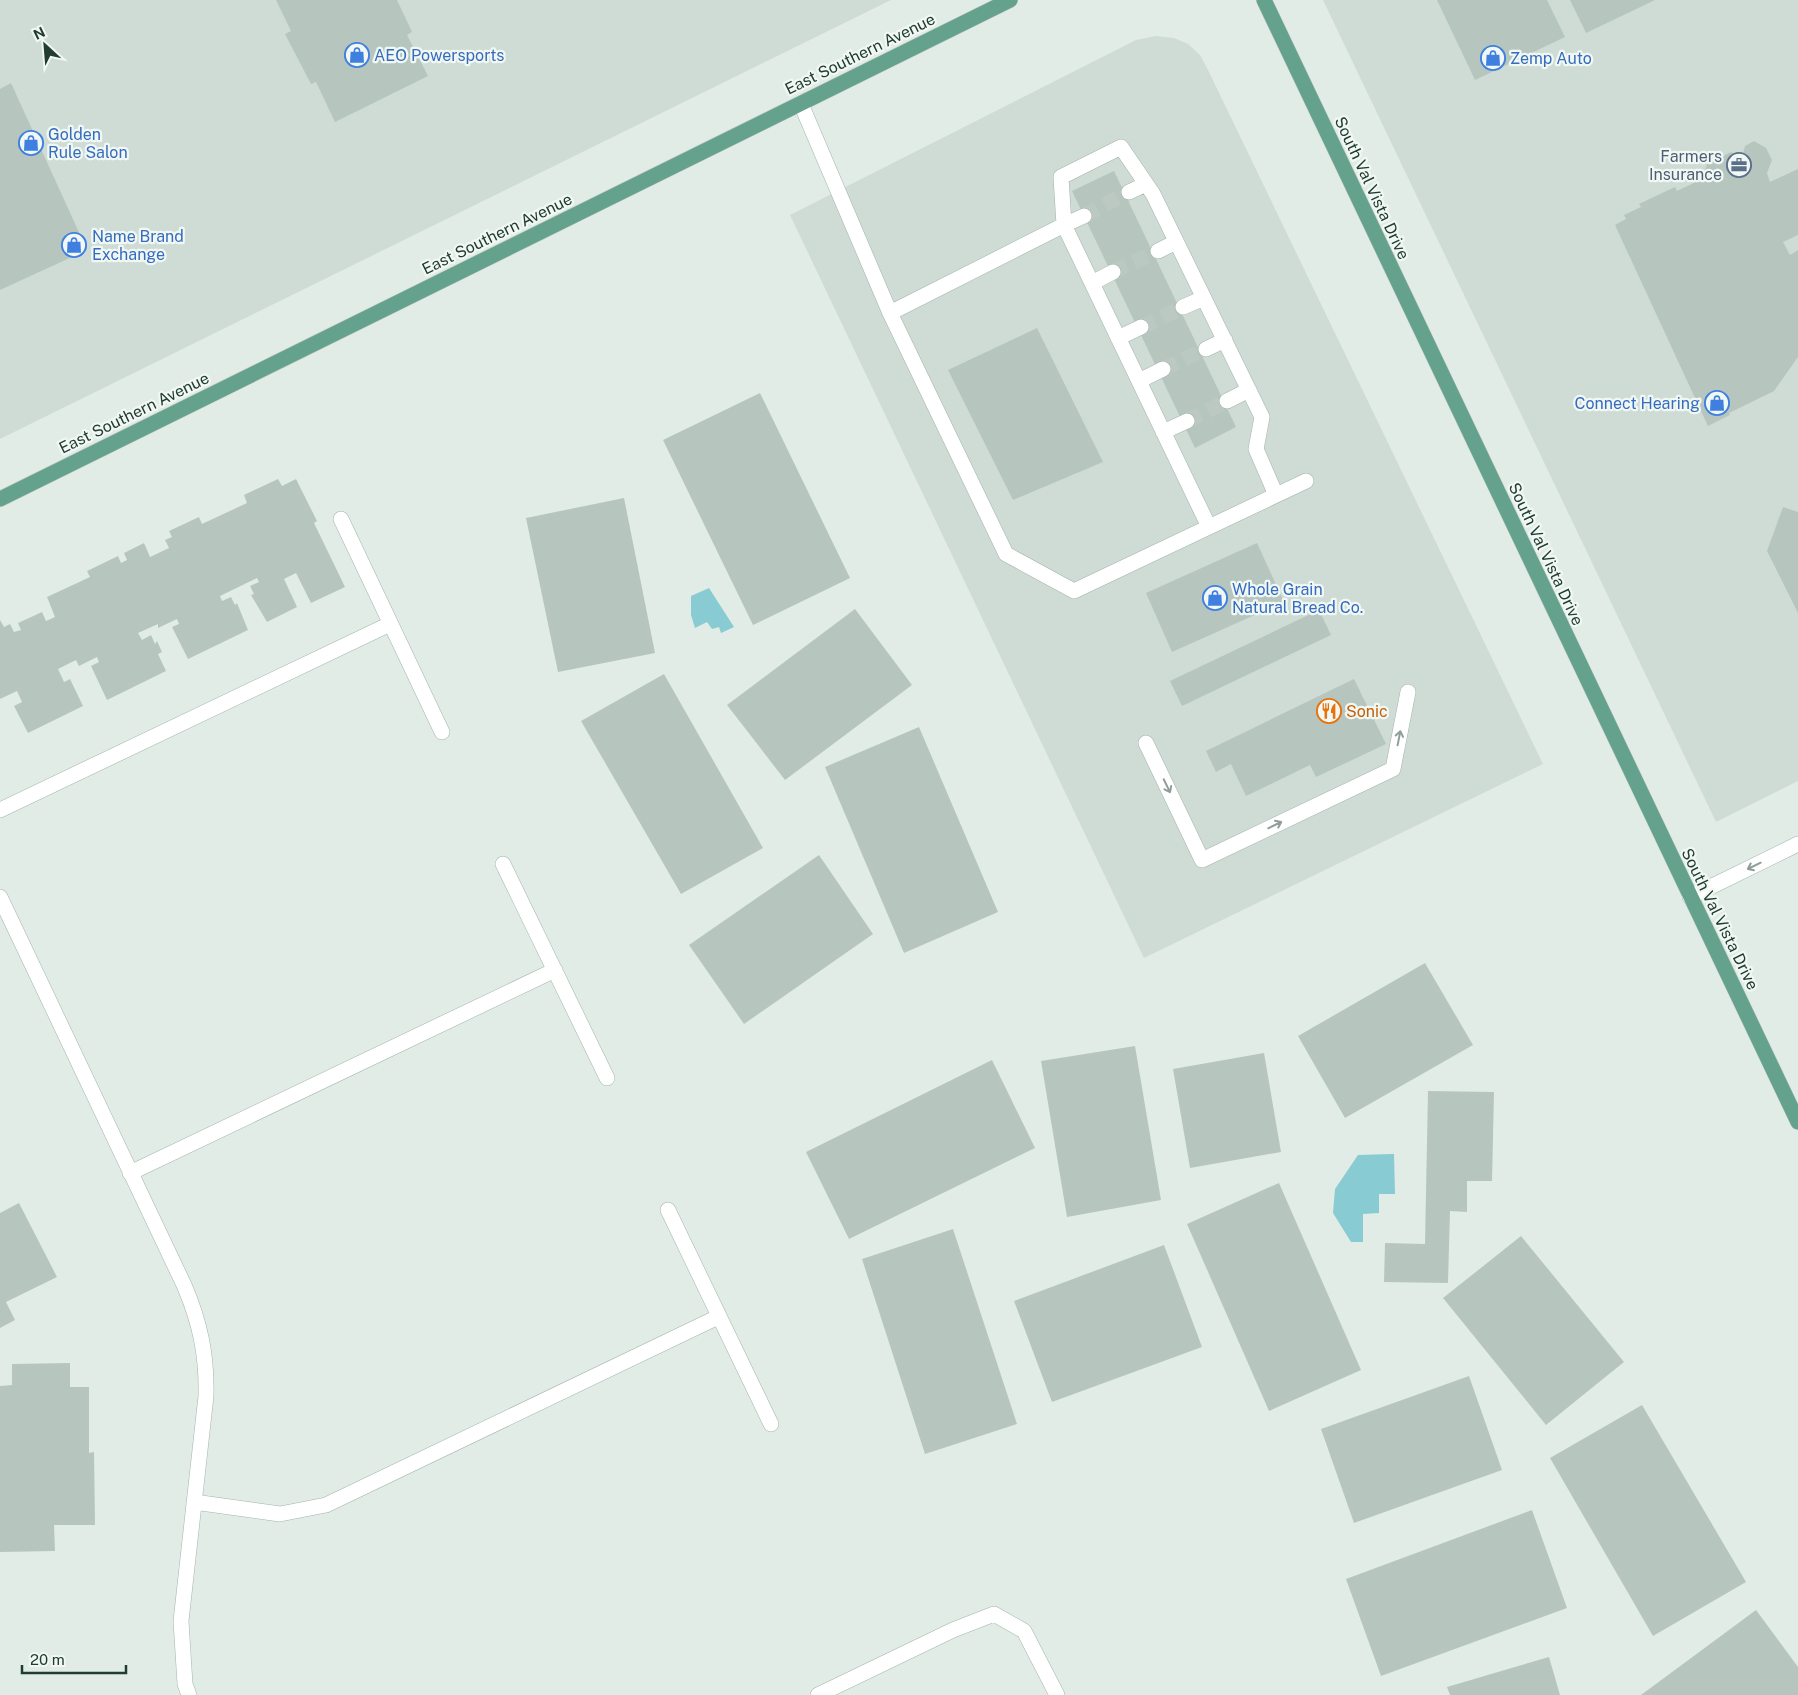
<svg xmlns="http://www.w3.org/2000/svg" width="1798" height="1695" font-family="'Public Sans',sans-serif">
<rect width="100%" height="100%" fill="#e1ece6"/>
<path fill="#cfdbd5" d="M0,0H891L0,439Z
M1323,0H1798V781L1716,822Z
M1156,36L1174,38L1188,44L1200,55L1208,70L1543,764L1144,958L790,215L1136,40Z"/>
<path fill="#88cbd2" d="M709,588L734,627L721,633L719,627L712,629L707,622L695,628L691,615V596Z
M1394,1154L1395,1194H1379V1213L1363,1214V1242H1351L1333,1213L1335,1189L1358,1155Z"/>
<path fill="#b6c6bf" d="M276,0H397L412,32L407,35L428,76L335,122L316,82L311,84L285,34L291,31Z
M1437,0H1547L1565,37L1475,80Z
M1570,0H1655L1586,33Z
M11,83L87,250L0,290V89Z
M1754,141L1766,148L1772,160L1767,173L1770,182L1798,169V235L1783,242L1790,255L1798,250V357L1774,391L1729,413L1730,415L1708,426L1615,225L1626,219L1624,215L1641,207L1639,204L1675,187L1677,191L1702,179L1707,164L1731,152L1742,158L1745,146Z
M1114,171L1236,427L1195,448L1072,191Z
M1037,328L1103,462L1013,500L948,370Z
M760,393L850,578L753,625L663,440Z
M278,479L282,486L296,479L317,521L314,523L345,587L311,603L296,573L284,579L297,607L267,622L251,595L254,594L250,586L259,582L257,578L220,596L222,601L231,597L235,605L237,603L248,630L188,659L172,627L179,624L177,619L158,628V624L138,633L142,640L151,635L155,644L157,641L162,652L158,654L166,671L107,700L91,666L99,662L97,657L79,666L76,660L58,669L64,682L70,679L83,706L28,733L14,706L22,702L17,691L0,699V620L4,627L10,624L14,632L21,630L18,623L42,612L46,621L55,617L47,597L90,577L87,571L118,556L121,563L127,560L124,553L144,543L150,557L169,548L165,540L172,537L169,531L199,517L202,524L247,503L244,495Z
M624,498L655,653L558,672L526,518Z
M1783,507L1798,512V613L1767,551Z
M1257,543L1284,602L1172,652L1146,593Z
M855,609L912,685L785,780L727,705Z
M1319,610L1331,635L1182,706L1170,681Z
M664,674L763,848L681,894L581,721Z
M1354,679L1386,744L1316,777L1310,765L1246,796L1231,764L1216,772L1206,751Z
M919,727L998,912L904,953L825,767Z
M819,855L873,934L744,1024L689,945Z
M1425,963L1473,1045L1345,1118L1298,1036Z
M1135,1046L1161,1200L1067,1217L1041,1061Z
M1264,1053L1281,1152L1190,1168L1173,1069Z
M992,1060L1035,1148L849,1239L806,1152Z
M1428,1091L1494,1092L1492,1181H1467V1212L1450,1211L1448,1283L1384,1282L1385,1243L1425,1244Z
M1279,1183L1361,1370L1269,1411L1187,1224Z
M19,1203L57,1277L6,1302L15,1320L0,1328V1213Z
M953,1229L1017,1424L925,1454L862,1259Z
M1521,1236L1624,1362L1546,1425L1443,1298Z
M1164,1245L1202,1347L1052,1402L1014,1301Z
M70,1363V1387H89V1453L94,1452L95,1525H54L55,1551L0,1552V1386L12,1385V1364Z
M1469,1376L1502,1470L1354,1523L1321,1429Z
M1642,1405L1746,1582L1653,1636L1550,1458Z
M1532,1510L1567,1608L1381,1676L1346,1579Z
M1756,1610L1798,1667V1695H1641Z
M1549,1657L1560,1695H1450L1447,1687Z"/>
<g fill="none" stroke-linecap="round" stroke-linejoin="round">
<path stroke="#bbc9c2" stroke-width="15" stroke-dasharray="15 8" stroke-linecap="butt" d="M1084,216L1129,192
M1113,272L1158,251
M1141,327L1183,307
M1163,369L1206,349
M1187,421L1227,401"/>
<defs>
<path id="minor" d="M801,104L890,313L1006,554L1074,591L1306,481
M1129,192L1146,184
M1084,216L1064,225L1209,527
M1158,251L1176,242
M1092,283L1113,272
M1183,307L1204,298
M890,313L1064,225L1061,177L1121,147L1153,194L1262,417L1256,449L1276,495
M1118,338L1141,327
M1206,349L1225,340
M1139,381L1163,369
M1227,401L1249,390
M1163,432L1187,421
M341,519L442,732
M1146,743L1202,860L1393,769L1408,692
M0,810L390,624
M503,864L607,1078
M0,897L184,1285C200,1322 207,1355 206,1396L181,1621L185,1684L189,1695
M1690,897L1798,844
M130,1173L555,970
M668,1210L771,1424
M194,1502L280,1514L326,1505L718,1317
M818,1695L953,1630L994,1614L1024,1631L1057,1695"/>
<path id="major" d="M1264,0L1798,1122
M0,499L1010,0"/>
</defs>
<use href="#minor" stroke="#a4b4ad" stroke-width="16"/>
<use href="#major" stroke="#c1c8c6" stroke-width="16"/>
<use href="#minor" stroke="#fff" stroke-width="15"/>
<use href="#major" stroke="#65a28e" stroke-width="15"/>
</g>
<defs><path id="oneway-shaft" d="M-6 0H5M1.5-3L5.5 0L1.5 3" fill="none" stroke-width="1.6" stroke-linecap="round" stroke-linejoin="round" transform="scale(1.25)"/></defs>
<g stroke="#909e99">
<use href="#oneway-shaft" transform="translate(1399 738) rotate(-79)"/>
<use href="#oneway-shaft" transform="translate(1167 786) rotate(64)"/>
<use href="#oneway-shaft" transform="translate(1275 825) rotate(-26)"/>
<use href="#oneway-shaft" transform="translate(1754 866) rotate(154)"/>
</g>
<defs>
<symbol id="shop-ring" viewBox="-11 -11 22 22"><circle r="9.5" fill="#f1f8f4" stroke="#3f7fe0" stroke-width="1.5"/><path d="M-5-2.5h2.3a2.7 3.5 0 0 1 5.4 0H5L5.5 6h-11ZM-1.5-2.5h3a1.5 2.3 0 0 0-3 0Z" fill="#3f7fe0"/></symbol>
<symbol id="office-ring" viewBox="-11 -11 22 22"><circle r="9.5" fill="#f1f8f4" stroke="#5c6f8a" stroke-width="1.5"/><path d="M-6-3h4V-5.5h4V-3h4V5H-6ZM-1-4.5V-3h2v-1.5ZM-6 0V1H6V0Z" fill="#5c6f8a"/></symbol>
<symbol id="restaurant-ring" viewBox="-11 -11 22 22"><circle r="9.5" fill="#f1f8f4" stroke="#e8710a" stroke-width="1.5"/><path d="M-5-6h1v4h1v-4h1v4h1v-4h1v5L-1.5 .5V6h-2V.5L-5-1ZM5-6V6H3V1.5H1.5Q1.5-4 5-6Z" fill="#e8710a"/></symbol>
</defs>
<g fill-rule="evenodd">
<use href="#shop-ring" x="343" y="41" width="28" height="28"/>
<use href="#shop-ring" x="1479" y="44" width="28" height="28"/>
<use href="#shop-ring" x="17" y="129" width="28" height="28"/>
<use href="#office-ring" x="1725" y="151" width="28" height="28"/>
<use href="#shop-ring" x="60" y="231" width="28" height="28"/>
<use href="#shop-ring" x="1703" y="389" width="28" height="28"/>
<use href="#shop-ring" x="1201" y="584" width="28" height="28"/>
<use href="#restaurant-ring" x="1315" y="697" width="28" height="28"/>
</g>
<g text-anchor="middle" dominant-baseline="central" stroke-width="4.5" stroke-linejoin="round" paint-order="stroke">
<g font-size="16" fill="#213c33" stroke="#f1f8f4">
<text transform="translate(860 54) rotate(-26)">East Southern Avenue</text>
<text transform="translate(1372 188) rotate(65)">South Val Vista Drive</text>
<text transform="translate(497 234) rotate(-26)">East Southern Avenue</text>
<text transform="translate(134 413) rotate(-26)">East Southern Avenue</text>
<text transform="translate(1546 554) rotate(65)">South Val Vista Drive</text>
<text transform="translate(1720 919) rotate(64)">South Val Vista Drive</text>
</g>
<g font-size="16" fill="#366cbe" stroke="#f1f8f4" text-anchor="start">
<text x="374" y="55">AEO Powersports</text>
<text x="1510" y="58">Zemp Auto</text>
<text x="48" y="134">Golden<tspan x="48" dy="18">Rule Salon</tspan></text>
<text x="92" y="236">Name Brand<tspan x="92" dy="18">Exchange</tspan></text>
<text x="1700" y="403" text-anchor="end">Connect Hearing</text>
<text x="1232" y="589">Whole Grain<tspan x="1232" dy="18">Natural Bread Co.</tspan></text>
</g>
<g font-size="16" fill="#4e5e75" stroke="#f1f8f4" text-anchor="end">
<text x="1722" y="156">Farmers<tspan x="1722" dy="18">Insurance</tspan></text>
</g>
<g font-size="16" fill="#c56008" stroke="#f1f8f4" text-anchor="start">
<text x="1346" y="711">Sonic</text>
</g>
</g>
<g transform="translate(45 45) rotate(334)" stroke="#f1f8f4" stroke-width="4" paint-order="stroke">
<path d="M0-4L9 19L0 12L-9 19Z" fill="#213c33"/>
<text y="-8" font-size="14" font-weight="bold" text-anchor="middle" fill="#213c33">N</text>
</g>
<path d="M22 1665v8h104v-8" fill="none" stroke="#213c33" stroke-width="2.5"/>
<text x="30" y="1665" font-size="15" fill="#213c33" stroke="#f1f8f4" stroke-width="4" paint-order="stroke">20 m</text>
</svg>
